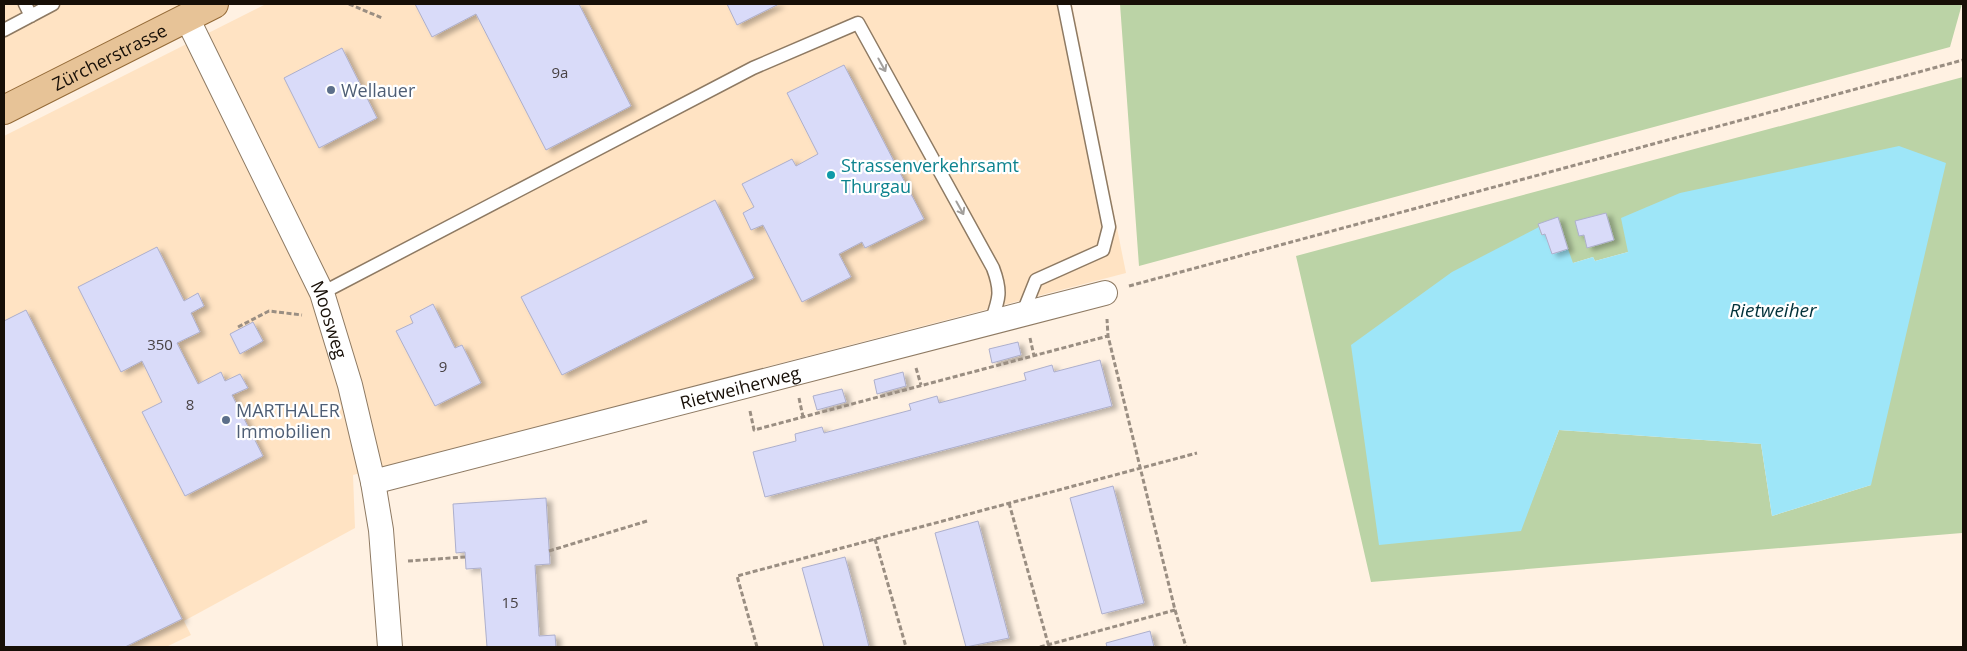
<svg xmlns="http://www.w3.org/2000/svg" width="1967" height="651" font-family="'Open Sans',sans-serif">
<defs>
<filter id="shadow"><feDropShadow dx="5.5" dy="3" stdDeviation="2.5" flood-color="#0004"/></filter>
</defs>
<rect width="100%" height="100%" fill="#fff1e2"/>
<path fill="#ffe3c3" d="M4,4H214L4,110Z
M266,4H1072L1126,273L353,475L355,528L184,621L191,635L166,647H4V136Z"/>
<path fill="#bbd3a6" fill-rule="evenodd" d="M1120,4H1962L1950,47L1139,266Z
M1963,77L1962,533L1371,582L1296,256ZM1538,227L1541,235L1545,234L1552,254L1573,263L1593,257L1595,261L1628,252L1871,485L1772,516L1761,444L1559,430L1520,531Z"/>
<path fill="#9ee6f8" d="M1899,146L1946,163L1871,485L1772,516L1761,444L1559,430L1521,531L1379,545L1351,345L1452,272L1539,227L1541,235L1545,234L1552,254L1568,249L1573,263L1593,257L1595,261L1628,252L1621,218L1680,193Z"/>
<path fill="#d9dbf9" stroke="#adafcc" filter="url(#shadow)" d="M415,4H579L631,106L546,150L476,14L432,37Z
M727,4H779L737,25Z
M342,48L377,118L319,148L284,78Z
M844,65L924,219L865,248L862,242L839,254L851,277L802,302L763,225L751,230L743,213L754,207L742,184L792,159L796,166L818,154L787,93Z
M715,200L754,278L562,375L521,297Z
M1606,213L1614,240L1587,248L1584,235L1579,236L1575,221Z
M1558,217L1568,249L1552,254L1545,234L1542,235L1538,224Z
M157,247L184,301L198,293L204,306L191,313L200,332L177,343L198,384L221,372L225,381L240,374L248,388L232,395L263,456L185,496L142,412L162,402L142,361L121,372L78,287Z
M433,304L455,348L462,345L481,383L435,406L396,331L413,323L410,316Z
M26,310L182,619L125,647H4V321Z
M253,322L263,341L240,354L230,334Z
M1018,342L1021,355L992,363L989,349Z
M1100,360L1112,406L765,497L753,452L796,441L795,434L822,427L824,433L911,410L909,404L937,396L939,403L1026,380L1024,373L1052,365L1054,372Z
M903,372L906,386L877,394L874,380Z
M842,389L846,402L817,410L813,396Z
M1113,486L1144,603L1102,614L1070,498Z
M546,498L550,564L535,565L539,636L555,635L556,647H487L481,568L466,569L465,552L456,553L453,504Z
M978,521L1009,638L966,647L935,533Z
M845,557L860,611L869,647H824L802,568Z
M1150,631L1154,647H1107L1106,643Z"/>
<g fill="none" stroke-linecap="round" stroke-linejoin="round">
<defs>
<path id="lane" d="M25,4L31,16
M4,30L53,4
M322,293L753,68L858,23L993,268C1002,292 999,299 991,322
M1022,315L1036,280L1103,250L1109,227L1064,4"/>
<g id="street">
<path id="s1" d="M187,18L322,293L350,385L373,482L381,530L390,647"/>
<path id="s2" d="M373,482L1105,293"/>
</g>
<g id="primary">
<path id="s3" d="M4,110L214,4"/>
</g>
</defs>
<use href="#lane" stroke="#8e7a63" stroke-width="15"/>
<use href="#street" stroke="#8e7a63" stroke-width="26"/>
<use href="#primary" stroke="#946a37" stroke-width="30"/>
<path stroke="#9a8e82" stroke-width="3" stroke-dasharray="5 2.5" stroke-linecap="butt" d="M349,4L382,18
M1129,286L1963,60
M238,327L269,311L302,315
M1030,338L1034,356
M916,368L921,385
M799,398L803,417
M750,411L754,430L1108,336
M1009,503L1049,647
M875,539L906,647
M549,551L647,521
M408,561L465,557
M1175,610L1186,647
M757,647L737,576L1197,453
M1040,647L1175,610L1108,336L1107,319"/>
<use href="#lane" stroke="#fff" stroke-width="12"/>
<use href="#street" stroke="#fff" stroke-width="24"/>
<use href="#primary" stroke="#e7c397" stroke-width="28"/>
</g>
<defs><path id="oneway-shaft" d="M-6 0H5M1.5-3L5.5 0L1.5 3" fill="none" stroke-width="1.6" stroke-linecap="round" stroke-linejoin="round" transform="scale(1.25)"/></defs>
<g stroke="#a29f9c">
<use href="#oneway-shaft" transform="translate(882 65) rotate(61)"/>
<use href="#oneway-shaft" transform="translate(960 208) rotate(61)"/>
</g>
<g fill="#5c6f8a" stroke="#fff" stroke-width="2">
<circle cx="331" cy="90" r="5"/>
<circle cx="226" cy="420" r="5"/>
</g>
<circle fill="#0f9aa8" stroke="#fff" stroke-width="2" cx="831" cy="175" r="5"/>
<g text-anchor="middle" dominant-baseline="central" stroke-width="4.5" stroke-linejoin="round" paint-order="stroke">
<g font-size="15" fill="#484244">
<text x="560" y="72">9a</text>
<text x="160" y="344">350</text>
<text x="443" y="366">9</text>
<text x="190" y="404">8</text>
<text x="510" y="602">15</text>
</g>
<g font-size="18" fill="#170f07" stroke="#fff">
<text stroke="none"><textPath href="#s3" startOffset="118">Zürcherstrasse</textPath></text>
<text stroke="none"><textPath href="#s1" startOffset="334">Moosweg</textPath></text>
<text stroke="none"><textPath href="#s2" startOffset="379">Rietweiherweg</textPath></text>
</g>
<g font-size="18" fill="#4e5e75" stroke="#fff" text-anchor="start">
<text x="341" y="90">Wellauer</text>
<text x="236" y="410">MARTHALER<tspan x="236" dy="21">Immobilien</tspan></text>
</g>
<g font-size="18" fill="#0d838f" stroke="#fff" text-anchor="start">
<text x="841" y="165">Strassenverkehrsamt<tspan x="841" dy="21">Thurgau</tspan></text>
</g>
<g font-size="19" font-style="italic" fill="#02323b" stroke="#fff">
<text x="1773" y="310">Rietweiher</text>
</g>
</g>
<rect width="1967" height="651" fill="none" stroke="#170f07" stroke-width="10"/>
</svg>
